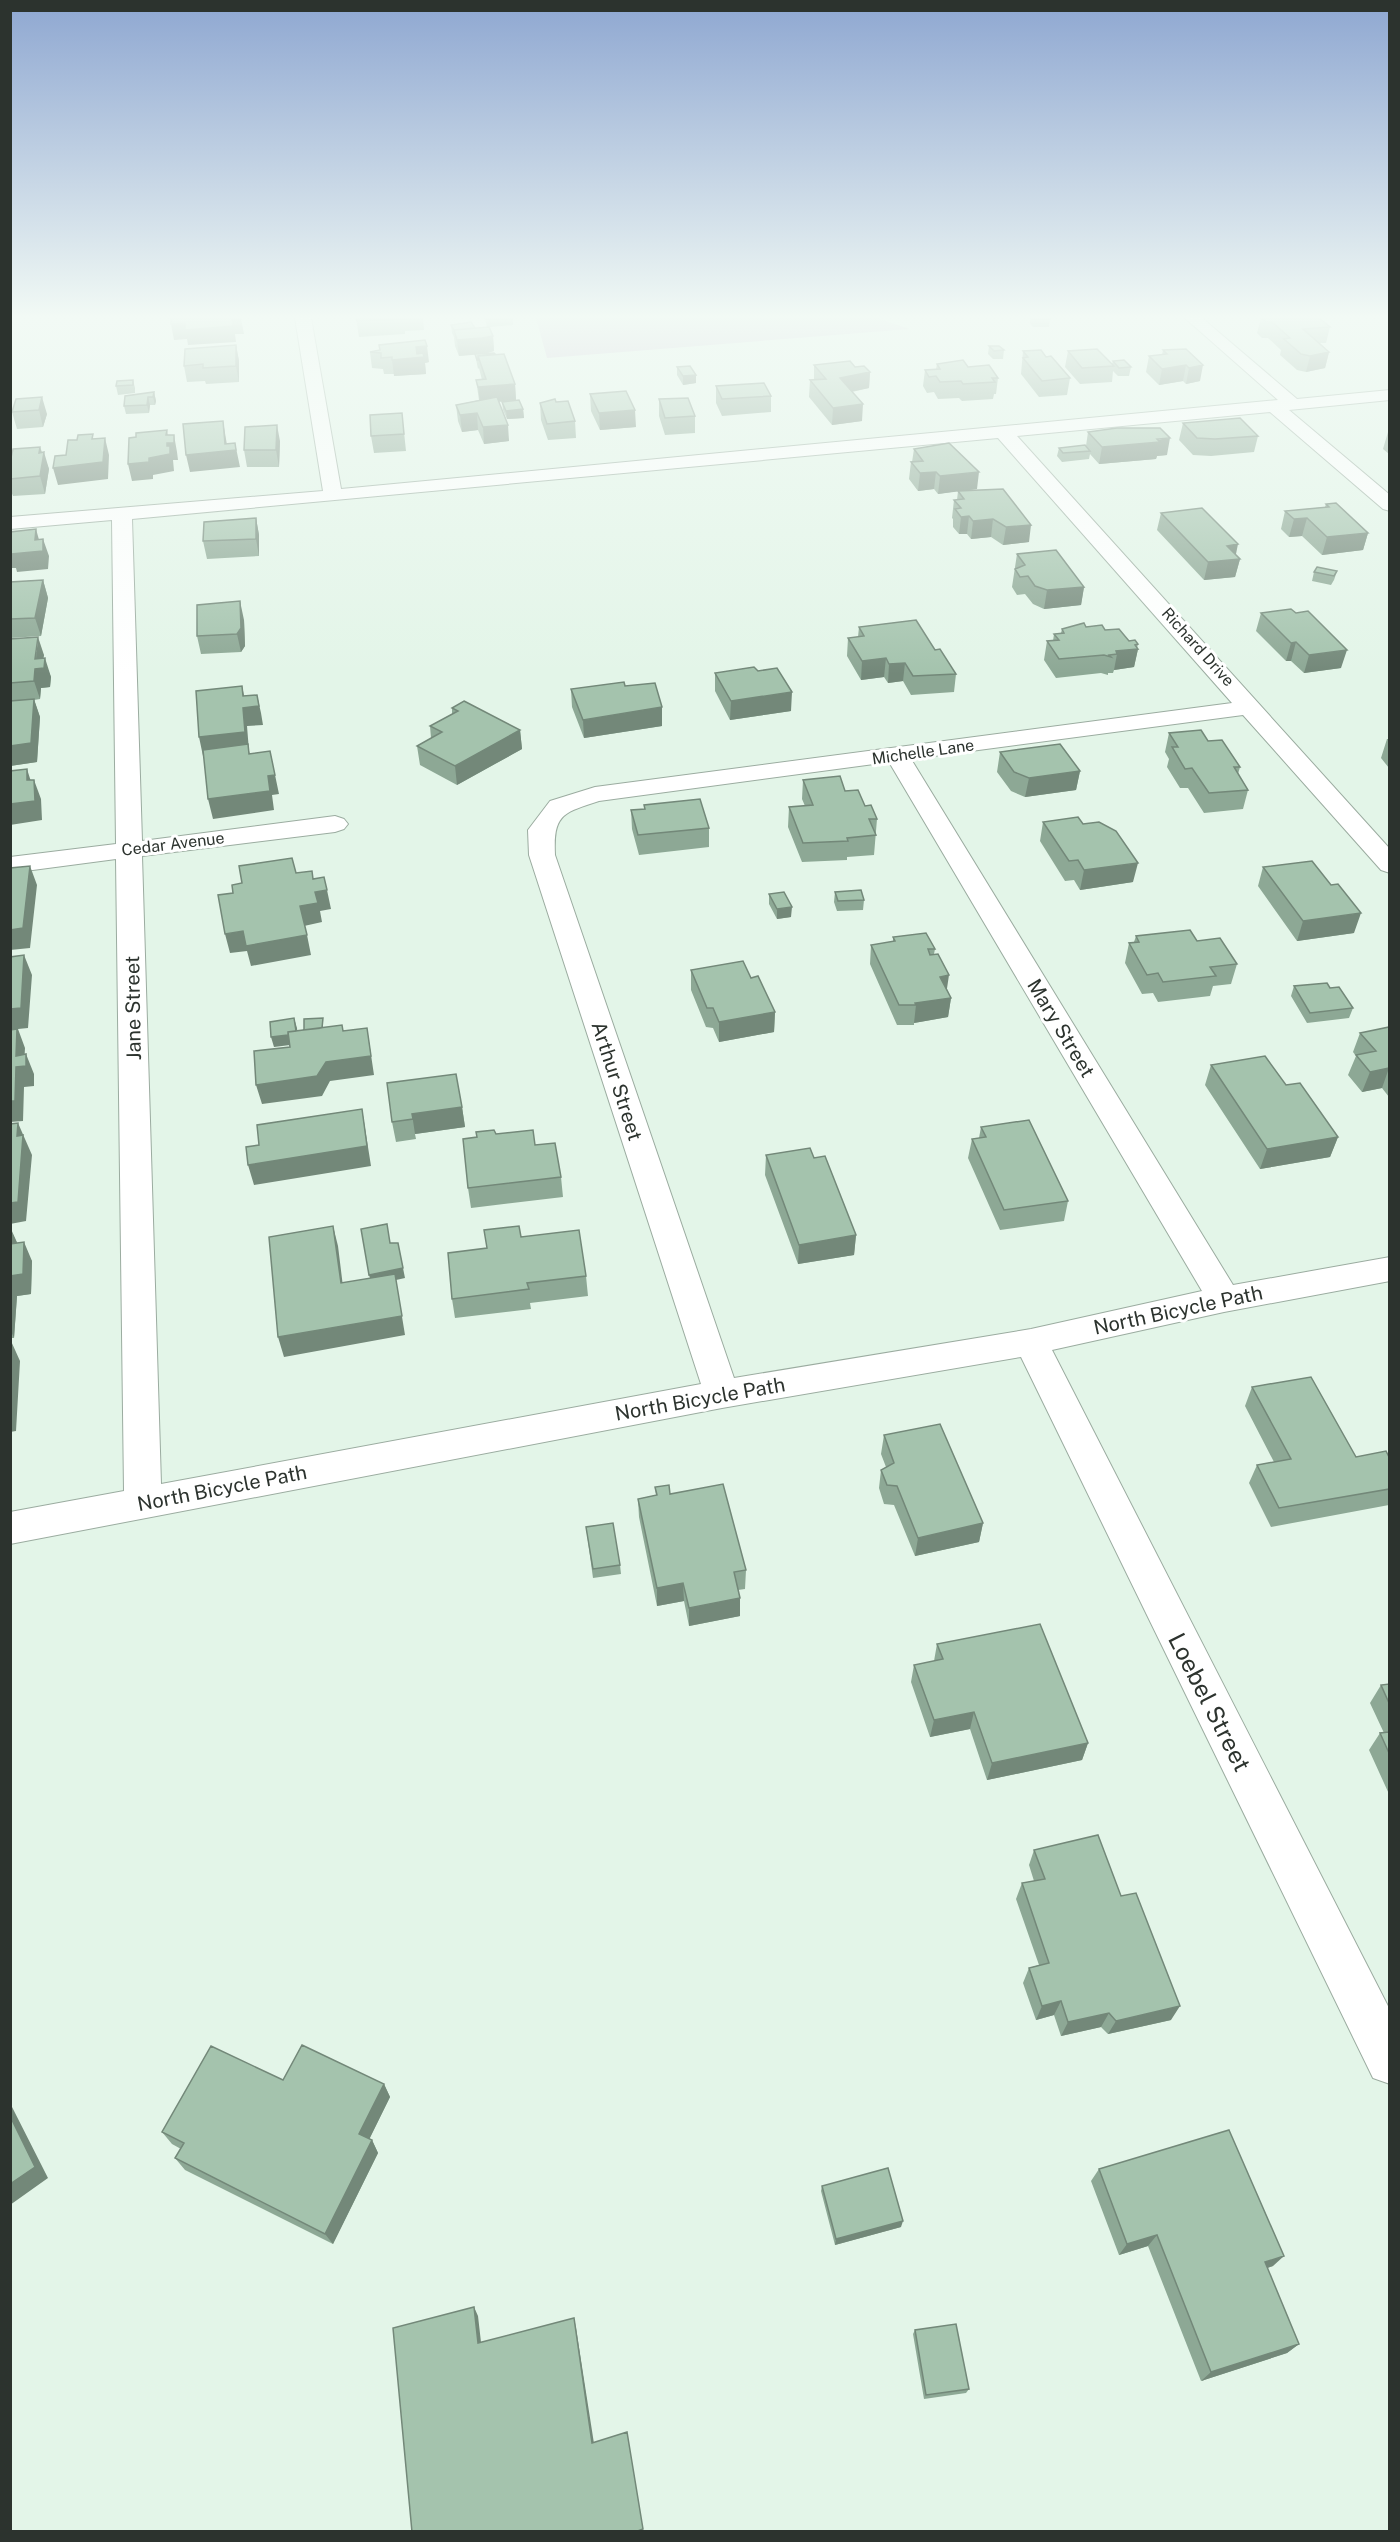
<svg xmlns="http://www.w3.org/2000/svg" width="1400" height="2542" font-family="'Public Sans',sans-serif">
<rect width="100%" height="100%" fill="#e3f5e8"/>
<path fill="#c9b8d0" d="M536,318H877L910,329L547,358Z"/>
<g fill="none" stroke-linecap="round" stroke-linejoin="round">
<defs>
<path id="minor" d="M295,318H311L341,489L1278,400L1185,318H1202L1297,399L1390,390V400L1289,410L1390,495V511L1383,509L1270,412L1017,436L1390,849V873L1381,870L1243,715L911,759L1233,1285L1390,1257V1281L1224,1312L1052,1350L1390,2010V2084L1373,2078L1021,1357L722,1408L10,1544V1512L124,1491L116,859L10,873V857L116,844L112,520L10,529V517L323,491ZM998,438L1232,703L595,787L550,801L528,830L529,855L701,1384L161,1484L142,856L335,832L344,829L348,824L344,819L335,816L142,841L132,519ZM889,762L1202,1291L1031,1329L734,1378L555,855C553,814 563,813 599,801Z"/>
</defs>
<use href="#minor" stroke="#9baca0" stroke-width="2"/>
<use href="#minor" fill="#fff" fill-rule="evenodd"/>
</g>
<path fill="#8da895" d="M356,318H423L424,330L405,331V334L359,337Z
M485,318H513V325L490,327L493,336L494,351L487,353L495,354L515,384L516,400L523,409L524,418L507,419L503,410L502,402L506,401L499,402L509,441L484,444L478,430L462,432L458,421L456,405L479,400L476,380H482L479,368L478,369L475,354L459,356L455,346L454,337L452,333L451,325L475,328L487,327Z
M1030,318H1049L1050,319L1049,327H1033L1030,323Z
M1261,318L1330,327L1326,343H1320L1329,352L1325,368L1306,372L1297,370L1280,355L1281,350L1268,338H1262L1257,333Z
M236,345L239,361V382L206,384L205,381L187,382L184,366Z
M989,346L1004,350L1003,359H993L988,354Z
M1186,349L1200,381L1186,384L1183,381L1159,385L1146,372L1149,356L1162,355L1163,350Z
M379,350L429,362L425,363L426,374L394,376V374H384L383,369L372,368L370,352Z
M1023,351L1046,357L1070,378L1067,395L1039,397L1021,374Z
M1068,351L1112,364L1113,361L1131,367L1129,376H1118L1113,371L1112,382L1080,384L1065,367Z
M937,364L968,367L998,378L996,394H994L993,399L962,401L959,398L938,399L934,392L927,393L923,386L925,370L936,369Z
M814,365L855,367L870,372L869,388L852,392L862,421L832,425L809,397L810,380H814Z
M677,367L696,375V383L683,385L677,375Z
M133,380L135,388V393L118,395L116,386Z
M716,386L771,396V412L722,416L716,403Z
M154,392L156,401L155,405H150L149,413L126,414L124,406Z
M590,394L636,427L600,430L591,411Z
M16,399L47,414L43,427L17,429L12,412Z
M659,399L695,416V433L665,435L659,416Z
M540,403L575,421L576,438L548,440L541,420Z
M402,413L406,451L374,453L371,436Z
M1183,423L1258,436L1254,452L1211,456L1193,455L1179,440Z
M1389,431V454L1383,449L1388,432Z
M1088,432L1167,455L1157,456L1156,459L1099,464L1090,454L1089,459L1062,462L1057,456L1059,448L1086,446Z
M280,441L279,467H247L244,450Z
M40,447L49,469L45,494L13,496L10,489V462Z
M914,449L977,489L964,491L1029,542L1003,545L991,537L971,539L967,534H959L953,527V519L952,518L954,500H957L958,491L938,494L934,489L918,491L909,479L911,462H912Z
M1326,504L1368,533L1363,550L1322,555L1302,536L1289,537L1281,529L1285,511L1325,507Z
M1161,513L1236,555L1240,559L1235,577L1204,580L1157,530Z
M256,518L259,535V556L207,559L203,541Z
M1017,554L1084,587L1081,605L1044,609L1033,604L1025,594L1017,595L1012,587Z
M1337,571L1334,580L1331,585L1312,581L1314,572Z
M43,580L48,598L41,636L10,638V582Z
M1261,613L1341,668L1304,673L1291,661H1286L1256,631Z
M244,620L245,646L241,652L201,654L197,636Z
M859,627L935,650L956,674L954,692L911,695L903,681L888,683L884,677L861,680L847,656L848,638L858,637Z
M1086,627L1105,630L1138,644L1137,648L1138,649L1134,667L1114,670L1113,673H1108V675L1101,673L1056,678L1044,660L1047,641H1053L1054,634L1061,633L1062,629Z
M10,639L44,655L43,658L51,677L50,687L41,688L40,699L34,700L40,717L37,762L10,766Z
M715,673L791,711L730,720L715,691Z
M625,686L662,707V726L584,738L572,707L571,689Z
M452,708L520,730L522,749L457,785L420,765L417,746L431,738L430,726L452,714Z
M1169,733L1208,741L1240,767L1238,774L1248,790L1243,809L1204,813L1188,788H1180L1167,767L1169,759L1165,752Z
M1387,739H1389V768L1381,758Z
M1000,752L1080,771L1076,790L1025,797L1011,791L997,772Z
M803,780L845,791L865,806L877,819L874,855L847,857V860L802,862L788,827L789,807L805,806L802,799Z
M644,805L709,828V847L639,855L632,829L631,810L644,809Z
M1043,822L1083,824L1133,882L1080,890L1074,880L1065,881L1040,841Z
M1263,867L1354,933L1297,941L1258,886Z
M835,892L864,900L863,910L837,911L834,902Z
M769,894L791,917L777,919L769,904Z
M1136,936L1197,941L1237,964L1231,984L1213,986L1210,996L1158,1002L1153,993L1142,994L1125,963L1129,943L1134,942Z
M893,937L935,949L934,954L947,989L951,998L948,1017L914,1023V1025H897L870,964L871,945L893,942Z
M691,970L751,978L775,1012L774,1032L719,1042L713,1028L706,1027L691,990Z
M1294,986L1330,988L1353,1008L1349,1018L1307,1023L1291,996Z
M1389,1027V1097L1382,1088L1362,1092L1348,1075L1356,1056L1353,1052L1360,1033Z
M1211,1065L1286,1085L1338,1137L1330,1157L1260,1169L1205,1085Z
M462,1107L465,1127L415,1134L416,1139L396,1142L392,1122Z
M981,1127L1068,1201L1064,1221L1000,1230L968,1158L972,1139L979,1138Z
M496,1134L535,1145L561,1177L563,1197L471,1208L468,1188Z
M766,1155L814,1158L856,1235L854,1255L798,1264L765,1175Z
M10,1229L17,1243L32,1261L31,1294L17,1296L14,1338H10Z
M521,1237L586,1276L588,1296L530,1303L531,1309L455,1318L452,1299L487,1248Z
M1252,1387L1356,1457H1389V1505L1271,1527L1249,1483L1257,1465L1274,1462L1245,1406Z
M884,1435L983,1523L979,1542L915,1556L894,1505L884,1504L879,1488L881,1470L886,1467L881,1454Z
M655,1487L670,1494L746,1570L745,1589L738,1590L740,1616L689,1626L684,1601L657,1606L639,1517L638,1499L656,1495Z
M586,1527L620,1565L621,1574L593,1578Z
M937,1644L1088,1743L1082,1760L987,1780L970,1729L930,1737L911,1682L914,1665L934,1661Z
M1389,1684V1794L1369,1750L1380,1733H1384L1370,1703L1381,1685Z
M1034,1850L1121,1896L1171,2020L1108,2034L1101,2027L1061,2036L1054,2015L1036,2020L1023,1983L1029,1968L1039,1965L1016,1899L1022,1883L1034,1881L1029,1865Z
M283,2080L384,2084L390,2097L369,2139L372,2140L378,2153L333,2244L185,2170L175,2158L181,2149L172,2144L162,2132Z
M1099,2169L1273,2266L1267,2268L1299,2344L1287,2353L1201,2381L1148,2246L1119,2255L1091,2181Z
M822,2186L901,2227L835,2245L821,2191Z
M915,2330L969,2389L966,2393L924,2399L913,2334Z"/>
<path fill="#738879" d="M241,318L244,334H235L236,342L188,345L187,339L174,340L171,324Z
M456,333L493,336L494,351L484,354L459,356Z
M236,345L239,361V382L236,366Z
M427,346L429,362L425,363L426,374L394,376L392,360L416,347Z
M1329,352L1325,368L1306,372L1310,356Z
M1186,365L1183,381L1159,385L1162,369Z
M1203,365L1200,381L1186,384L1189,368Z
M870,372L869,388L839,394L840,378Z
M696,375V383L683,385V376Z
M515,384L516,400L480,403L478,387Z
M154,392L156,401L155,405L153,397Z
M42,397L47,414L43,427L39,410Z
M148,397L150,405L149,413L147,405Z
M863,404L862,421L832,425L833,408Z
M523,409L524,418L507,419L506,411Z
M635,410L636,427L600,430L599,413Z
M477,413L478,430L462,432L460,415Z
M223,421L228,451L235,443L240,467L190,472L186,455Z
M277,425L280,441L279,467L276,450Z
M508,425L509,441L484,444L483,427Z
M167,430L169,443L174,435L177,452L178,460H173L174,471L153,475V479L132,481L128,464L149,458L167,446Z
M105,438L109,455L108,479L58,485L53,468Z
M1170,438L1167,455L1157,456L1156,459L1099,464L1102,447Z
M40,447L43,459L44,452L49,469L45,494L40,476Z
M936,472L934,489L918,491L920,473Z
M979,472L977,489L938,494L940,476Z
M969,516L967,534H959L961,517Z
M256,518L259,535V556L256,539Z
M1307,518L1302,536L1289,537L1294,519Z
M993,519L991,537L971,539L973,521Z
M1031,525L1029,542L1003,545L1006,527Z
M36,529L41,547L43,539L49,556L48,569L17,572L16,568H10V550L35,540Z
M1368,533L1363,550L1322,555L1327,537Z
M1238,544L1235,559H1240L1235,577L1204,580L1208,562L1227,546Z
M43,580L48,598L41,636L35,618Z
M1084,587L1081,605L1044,609L1047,590Z
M240,601L244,620L245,646L241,652L237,634Z
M38,637L44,655L42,668L45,658L51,677L50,687L41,688L40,699L34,681Z
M1296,642L1291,661H1286L1291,643Z
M1138,649L1134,667L1114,670L1117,654L1116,651Z
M1347,650L1341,668L1304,673L1309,655Z
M886,658L884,677L861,680L862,661Z
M905,663L903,681L888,683L889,664Z
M242,686L246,705L257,695L261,713L263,725L247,726L249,751L252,763L203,756L199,737L243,708Z
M792,692L791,711L730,720L731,701Z
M34,699L40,717L37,762L10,766V746Z
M662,707V726L584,738L583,720Z
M520,730L522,749L457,785L455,766Z
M270,751L279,794L272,795L274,810L213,819L208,799L268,776Z
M27,769L33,788L27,780Z
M1080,771L1076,790L1025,797L1029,778Z
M34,780L41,799L42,820L10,825V804Z
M1138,863L1133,882L1080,890L1084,870Z
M30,866L37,885L30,948L10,950V930Z
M327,890L331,909L320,911L322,922L304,926L300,906L315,892Z
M792,907L791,917L777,919V909Z
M1361,913L1354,933L1297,941L1303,921Z
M243,931L307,935L311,955L251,966L247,951L230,953L225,934Z
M24,955L32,975L28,1028L18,1029L25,1048L24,1066L26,1054L34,1074V1086L24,1087L23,1121L10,1122V1101L16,1056L10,1030V1009Z
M949,975L946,995L940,977Z
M951,998L948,1017L914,1023L916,1005L915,1003Z
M775,1012L774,1032L719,1042V1022Z
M294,1018L297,1028L298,1044L274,1047L271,1037Z
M367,1028L374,1075L330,1081L322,1096L262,1104L256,1085L326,1062Z
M1389,1068L1382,1088L1362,1092L1370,1072Z
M462,1107L465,1127L415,1134L412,1114Z
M362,1109L371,1166L254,1185L248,1165Z
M18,1123L32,1155L26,1221L10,1224V1203Z
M1338,1137L1330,1157L1260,1169L1267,1149Z
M333,1226L338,1246L345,1303L341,1283Z
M11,1229L20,1249L10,1245Z
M856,1235L854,1255L798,1264L799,1245Z
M24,1242L32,1261L31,1294L17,1296L14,1338L10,1329V1276Z
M398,1243L405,1278L396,1280L405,1335L284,1357L278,1337L372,1285L369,1275Z
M11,1341L20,1361L16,1431L10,1432Z
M983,1523L979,1542L915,1556L918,1538Z
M683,1583L684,1601L657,1606V1588Z
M740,1598V1616L689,1626V1608Z
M974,1712L970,1729L930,1737L934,1720Z
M1088,1743L1082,1760L987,1780L992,1763Z
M1061,2001L1054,2015L1036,2020L1042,2006Z
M1180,2006L1171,2020L1108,2034L1116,2021Z
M1109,2013L1101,2027L1061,2036L1068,2022Z
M384,2084L390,2097L366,2146L359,2134Z
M10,2103L48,2178L10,2205Z
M372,2140L378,2153L333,2244L325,2234Z
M903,2221L901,2227L835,2245L836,2239Z
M1157,2235L1148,2246L1119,2255L1127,2244Z
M1284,2256L1273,2266L1254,2273L1265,2262Z
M474,2307L478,2316L482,2351L478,2343Z
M574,2318L576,2328L595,2450L592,2443Z
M1299,2344L1287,2353L1201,2381L1211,2372Z"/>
<path fill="#a4c3ad" stroke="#738879" stroke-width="1.5" d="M171,318H241L232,319L233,326L185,330V323L171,324Z
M356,318H403L404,319L357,321Z
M485,318H509L486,319Z
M1033,318H1049L1050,319H1034Z
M1261,318H1319L1330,327L1303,329L1329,352L1310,356L1301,354L1284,339L1290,338L1272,322H1266Z
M471,322L475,328L454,330L451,325Z
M489,327L493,336L482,338L457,340L454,330Z
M425,340L427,346L416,347L417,354L423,353L424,357L392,360V357L381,358V353L370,352L380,350L379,345Z
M236,345V366L203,368V364L184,366L185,349Z
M989,346H999L1004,350L994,351Z
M1097,349L1114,366L1082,368L1068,351Z
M1186,349L1203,365L1189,368L1186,365L1162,369L1149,356L1167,354L1163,350Z
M1041,350L1046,357L1051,356L1070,378L1042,381L1023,358L1028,357L1023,351Z
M494,353L495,354L478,356V360H477L475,354Z
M504,354L515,384L478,387L476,380L486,379L478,356Z
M963,360L968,367L989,365L998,378H992L995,382L963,384L961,381L940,382L936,376L929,377L925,370L940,369L937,364Z
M1124,360L1131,367L1119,368L1113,361Z
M850,361L855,367L864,366L870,372L840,378L863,404L833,408L810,380L826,379L814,365Z
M690,366L696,375L683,376L677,367Z
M133,380V385L116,386L117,381Z
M764,383L771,396L722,399L716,386Z
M626,391L635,410L599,413L590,394Z
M154,392L153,397H148L147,405L124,406L125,396Z
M42,397L39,410L12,412L16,399Z
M497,397L508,425L483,427L477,413L460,415L456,405Z
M688,398L695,416L665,418L659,399Z
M555,399L556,402L568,401L575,421L547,424L540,403Z
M519,400L523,409L506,411L502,402Z
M402,413L404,434L371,436L370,415Z
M1240,418L1258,436L1215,439L1197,438L1183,423Z
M223,421L225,444L235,443L236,450L186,455L183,424Z
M277,425L276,450H244L245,427Z
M1117,428H1160L1170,438L1157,439L1160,442L1102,447L1088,432Z
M167,430L166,435H174V443H167V446H170V454L149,458V462L128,464L129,438L136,437V433Z
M93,434L92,439L105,438L103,462L53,468L55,456L66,455L68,440H77L78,435Z
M949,443L979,472L940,476L936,472L920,473L911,462L923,461L914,449Z
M1085,445L1090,451L1063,453L1059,448Z
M40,447L39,453L44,452L40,476L10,479V462L13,449Z
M1003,489L1031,525L1006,527L993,519L973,521L969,516L961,517L955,509L961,508L954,500L964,499L958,491Z
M1336,503L1368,533L1327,537L1307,518L1294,519L1285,511L1329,507L1326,504Z
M1202,508L1238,544L1227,546L1240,559L1208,562L1161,513Z
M256,518V539L203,541L204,522Z
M36,529L35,540L43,539V551L11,554L10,532Z
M1056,550L1084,587L1047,590L1035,586L1028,576L1020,577L1015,569L1025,565L1017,554Z
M1317,567L1337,571L1334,576L1314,572Z
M43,580L35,618L10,619V582Z
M240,601L241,628L237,634L197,636V605Z
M1291,609L1296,613L1308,611L1347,650L1309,655L1296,642L1291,643L1261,613Z
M916,620L935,650L940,649L956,674L913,676L905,663L889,664L886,658L862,661L848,638L864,636L859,627Z
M1084,623L1086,627L1102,625L1105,630L1119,629L1129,641L1135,640L1138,644L1135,645L1138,649L1116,651L1117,654L1109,655L1111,657L1104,655L1059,659L1047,641L1059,640L1054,634L1064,633L1062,629Z
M38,637L35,659L45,658L44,668L35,669L34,681L10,683V639Z
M754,667L758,671L777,668L792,692L731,701L715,673Z
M624,682L625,686L655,683L662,707L583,720L571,689Z
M242,686L243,696L257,695L259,706L243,708L245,732L199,737L196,691Z
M34,699L31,743L10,746V701Z
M464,701L520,730L455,766L417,746L442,732L430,726L458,711L452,708Z
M1201,730L1208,741L1222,740L1240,767H1234L1248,790L1209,793L1192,768L1185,769L1172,747H1178L1169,733Z
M248,744L249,754L270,751L275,775L268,776L270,791L208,799L203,750Z
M1060,744L1080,771L1029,778L1014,772L1000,752Z
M27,769V780H34L35,801L10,804V771Z
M840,776L845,791L858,790L865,806L871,805L877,819H869L876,835L847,838L848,841L803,843L789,807L813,805L803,780Z
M700,799L709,828L638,835L631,810L645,809L644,805Z
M1078,817L1083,824L1099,822L1116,831L1138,863L1084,870L1078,860L1069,861L1043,822Z
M292,858L296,873L312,871L313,879L324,877L327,890L315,892L318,903L300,906L307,935L246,946L243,931L225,934L218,895L233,893L232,885L242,883L239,866Z
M1312,861L1331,885L1338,884L1361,913L1303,921L1263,867Z
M30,866L23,928L10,930V868Z
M861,890L864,900L838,901L835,892Z
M784,892L792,907L777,909L769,894Z
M1190,930L1197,941L1220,938L1237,964L1210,967L1216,976L1163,982L1158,973L1147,975L1129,943L1139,942L1136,936Z
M926,933L935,949H928L930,955L938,954L949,975L940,977L951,998L915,1003L916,1005H899L871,945L895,941L893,937Z
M24,955L21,1008L10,1009V957Z
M743,961L751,978L758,976L775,1012L719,1022L713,1008H707L691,970Z
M1327,983L1330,988L1339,987L1353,1008L1310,1013L1294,986Z
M294,1018L296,1031L288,1032V1035L271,1037L270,1022Z
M323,1018L322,1028L304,1030V1019Z
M342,1025L343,1031L367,1028L371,1056L326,1062L317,1076L256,1085L254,1051L290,1047L288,1032Z
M1389,1027V1068L1370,1072L1356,1055L1376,1051L1360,1033Z
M17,1029L16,1056L26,1054V1066L16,1067L15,1101H10V1030Z
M1265,1056L1286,1085L1300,1083L1338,1137L1267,1149L1211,1065Z
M456,1074L462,1107L412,1114L413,1119L392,1122L387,1083Z
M362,1109L367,1146L248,1165L246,1147L259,1145L257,1125Z
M1029,1120L1068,1201L1004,1210L972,1139L986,1137L981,1127Z
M18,1123L17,1136L23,1135L18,1202L10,1203V1124Z
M494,1130L496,1134L533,1130L535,1145L555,1143L561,1177L468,1188L463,1139L477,1137L476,1132Z
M810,1148L814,1158L825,1156L856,1235L799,1245L766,1155Z
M387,1224L390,1243H398L403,1268L369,1275L361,1229Z
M333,1226L341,1283L395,1274L402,1316L278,1337L269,1237Z
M519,1226L521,1237L579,1230L586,1276L527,1283L529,1289L452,1299L448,1253L487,1248L484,1230Z
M24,1242L23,1274L10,1276V1244Z
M1311,1377L1356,1457L1386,1451L1389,1457V1489L1279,1508L1257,1465L1291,1459L1252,1387Z
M940,1424L983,1523L918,1538L897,1486L887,1485L881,1470L894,1463L884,1435Z
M723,1484L746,1570L734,1572L740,1598L689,1608L683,1583L657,1588L638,1499L657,1495L655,1487L669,1485L670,1494Z
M613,1523L620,1565L593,1569L586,1527Z
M1040,1624L1088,1743L992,1763L974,1712L934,1720L914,1665L943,1659L937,1644Z
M1389,1684V1703L1381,1685Z
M1389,1732V1753L1380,1733Z
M1098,1835L1121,1896L1136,1893L1180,2006L1116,2021L1109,2013L1068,2022L1061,2001L1042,2006L1029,1968L1049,1963L1022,1883L1045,1879L1034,1850Z
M302,2045L384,2084L359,2134L372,2140L325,2234L175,2158L184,2143L162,2132L211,2046L283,2080Z
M10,2116L35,2167L10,2184Z
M1229,2130L1284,2256L1265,2262L1299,2344L1211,2372L1157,2235L1127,2244L1099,2169Z
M888,2168L903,2221L836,2239L822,2186Z
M474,2307L478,2343L574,2318L592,2443L627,2432L643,2529L635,2532H412L393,2328Z
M956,2324L969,2389L926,2395L915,2330Z"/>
<linearGradient id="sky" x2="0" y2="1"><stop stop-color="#8ea7d1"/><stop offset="0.47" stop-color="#f2faf5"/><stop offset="1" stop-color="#f2faf5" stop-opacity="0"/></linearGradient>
<rect width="1400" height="674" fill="url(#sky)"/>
<g text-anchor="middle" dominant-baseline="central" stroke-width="6" stroke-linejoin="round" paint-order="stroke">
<g font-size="16" fill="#2c332e" stroke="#fff">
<text transform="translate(1198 647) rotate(48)">Richard Drive</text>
<text transform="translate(923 752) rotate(-8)">Michelle Lane</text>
<text transform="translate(173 844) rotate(-7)">Cedar Avenue</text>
</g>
<g font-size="20" fill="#2c332e" stroke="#fff">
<text transform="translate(133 1008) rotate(-91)">Jane Street</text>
<text transform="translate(1061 1028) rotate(59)">Mary Street</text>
<text transform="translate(617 1081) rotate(72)">Arthur Street</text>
<text transform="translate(1178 1310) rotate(-12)">North Bicycle Path</text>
<text transform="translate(700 1399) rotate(-10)">North Bicycle Path</text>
<text transform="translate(222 1488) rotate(-11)">North Bicycle Path</text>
</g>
<g font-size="24" fill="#2c332e" stroke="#fff">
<text transform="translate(1210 1702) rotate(63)">Loebel Street</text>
</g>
</g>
<rect width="1400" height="2542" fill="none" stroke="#2c332e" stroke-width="24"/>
</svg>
